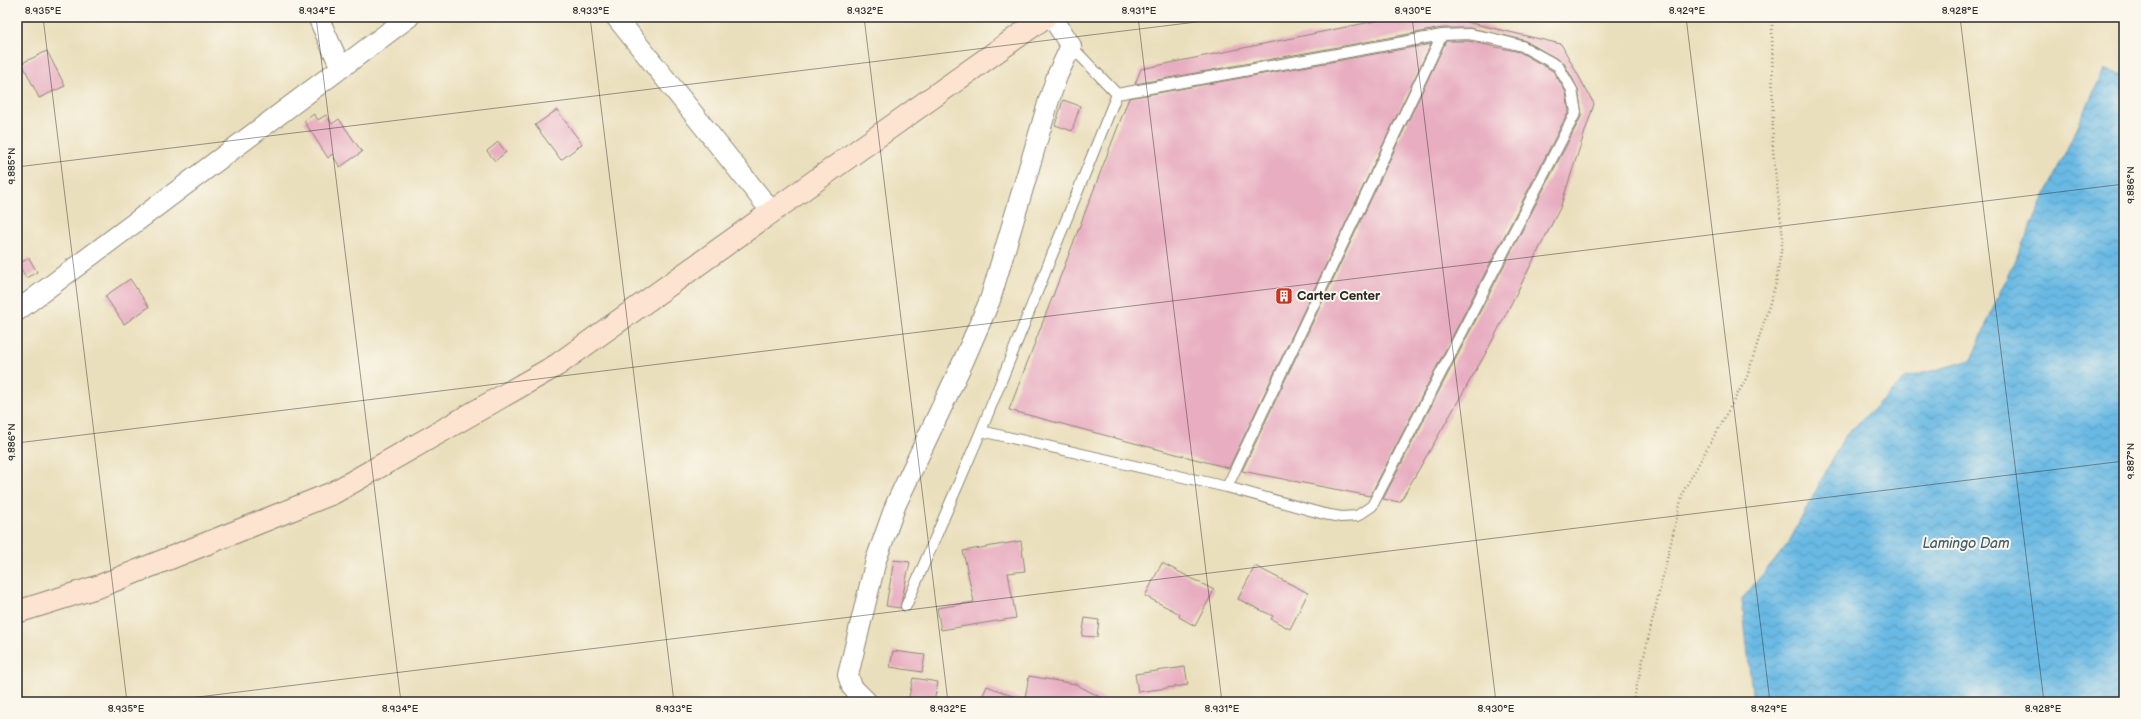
<svg xmlns="http://www.w3.org/2000/svg" width="2141" height="719" font-family="'Balsamiq Sans',sans-serif">
<defs>
<pattern id="water-waves" width="16" height="10" patternUnits="userSpaceOnUse"><rect width="16" height="10" fill="#69b9e4"/><path d="M0 5q4-4 8 0t8 0" fill="none" stroke="#5797b9"/></pattern>
</defs>
<rect width="100%" height="100%" fill="#fbf7ec"/>
<filter id="ink" filterUnits="userSpaceOnUse"><feTurbulence type="fractalNoise" baseFrequency=".025" numOctaves="2"/><feDisplacementMap in="SourceGraphic" scale="8" xChannelSelector="R" yChannelSelector="G"/><feConvolveMatrix kernelMatrix="1 2 1 2 8 2 1 2 1" color-interpolation-filters="sRGB"/></filter>
<filter id="wash" filterUnits="userSpaceOnUse"><feTurbulence type="fractalNoise" baseFrequency=".012" numOctaves="4" result="noise"/><feDisplacementMap in="SourceGraphic" scale="16" xChannelSelector="R" yChannelSelector="G"/><feGaussianBlur stdDeviation="0.9" result="paint"/><feColorMatrix in="noise" values="0 0 0 0 0 0 0 0 0 0 0 0 0 0 0 0 0 1.4 0 .05"/><feComposite in="paint" operator="in"/></filter>
<g filter="url(#wash)">
<rect width="100%" height="100%" fill="#eadfbc"/>
<path fill="url(#water-waves)" stroke="#4a7288" d="M2104,70L2124,75V702H1753L1742,599L1788,544L1844,437L1906,378L1971,360L2001,290Z"/>
<g id="blocks">
<path fill="#e8adc1" d="M1395,17H1445L1561,44L1594,104L1560,208L1487,351L1400,502L1383,499L1582,115L1578,89L1564,63L1524,40L1470,28H1442L1135,84L1141,69Z
M1446,41H1468L1520,52L1553,71L1566,92L1569,111L1370,496L1242,471Z
M1431,44L1229,468L1009,410L1129,98Z
M47,51L65,86L39,98L22,63Z
M1063,100L1080,106L1072,131L1055,125Z
M557,110L582,144L561,160L535,125Z
M314,114L318,120L326,115L332,124L339,119L362,152L340,167L332,154L328,158L304,121Z
M498,142L506,152L495,161L487,151Z
M29,258L37,272L26,278L18,264Z
M130,279L149,307L124,324L105,296Z
M1021,541L1025,571L1008,573L1016,618L941,630L937,608L974,602L963,551Z
M894,560L910,562L900,608L886,606Z
M1162,563L1214,590L1195,626L1179,617L1180,614L1145,596Z
M1255,566L1308,593L1290,629L1271,619L1273,616L1238,599Z
M1085,618L1099,620L1097,637L1082,636Z
M893,651L925,655L922,672L890,667Z
M1185,667L1188,685L1138,692L1135,674Z
M1029,676L1075,684L1110,702H1043L1025,698Z
M913,678L938,682L934,702H908Z
M987,686L1025,701V702H980Z"/>
</g>
</g>
<g filter="url(#ink)">
<use href="#blocks" fill-opacity="0" stroke="#8a8574" stroke-width="1"/>
<g fill="none" stroke-linecap="round" stroke-linejoin="round">
<defs>
<path id="service" d="M981,431L1227,487L1324,514L1341,517L1357,516L1372,506L1576,112L1572,90L1558,66L1522,46L1495,39L1469,34L1442,35L1117,94L1071,46
M1227,487L1442,35
M906,606L981,431L1117,94"/>
<path id="minor" d="M318,17L341,68
M616,17L772,212
M17,311L409,17
M867,702L852,687L848,675L876,560L896,504L963,362L990,300L1049,100L1057,76L1071,46L1052,17"/>
<path id="secondary" d="M17,612L100,586L333,493L557,365L1045,17"/>
</defs>
<use href="#service" stroke="#8a8574" stroke-width="12"/>
<use href="#minor" stroke="#8a8574" stroke-width="22"/>
<use href="#secondary" stroke="#8a8574" stroke-width="24"/>
<path stroke="#8a8574" stroke-width="2.5" stroke-dasharray="1 3" stroke-linecap="butt" d="M1633,702L1683,492L1747,377L1776,283L1783,238L1773,151L1772,17"/>
<use href="#service" stroke="#fff" stroke-width="10"/>
<use href="#minor" stroke="#fff" stroke-width="20"/>
<use href="#secondary" stroke="#fde4d0" stroke-width="22"/>
</g>
</g>
<path fill="none" stroke="#2b2b2b" stroke-width="1" stroke-opacity="0.45" d="M43,17L127,702M316,17L401,702M590,17L674,702M864,17L948,702M1138,17L1222,702M1412,17L1496,702M1686,17L1770,702M1960,17L2044,702M17,167L1237,17M17,443L2124,184M157,702L2124,461"/>
<defs>
<symbol id="building-square" viewBox="-11 -11 22 22"><rect x="-9" y="-9" width="18" height="18" rx="4" fill="#c8321e" stroke="#fbf7ec"/><path d="M-4-6H4V6H1V3H-1V6H-4ZM-2.5-4.3h1.7v1.8h-1.7ZM.8-4.3h1.7v1.8H.8ZM-2.5-1h1.7V.8h-1.7ZM.8-1h1.7V.8H.8Z" fill="#fff"/></symbol>
</defs>
<g fill-rule="evenodd">
<use href="#building-square" x="1274" y="286" width="20" height="20"/>
</g>
<g text-anchor="middle" dominant-baseline="central" stroke-width="4" stroke-linejoin="round" paint-order="stroke">
<g font-size="13" font-weight="bold" fill="#2b2b2b" stroke="#fbf7ec" text-anchor="start">
<text x="1297" y="296">Carter Center</text>
</g>
<g font-size="14" font-style="italic" fill="#415d6c" stroke="#fbf7ec">
<text x="1966" y="543">Lamingo Dam</text>
</g>
</g>
<rect width="2141" height="719" fill="none" stroke="#fbf7ec" stroke-width="44"/>
<rect x="22" y="22" width="2097" height="675" fill="none" stroke="#2b2b2b" stroke-width="1.5"/>
<g font-size="10" text-anchor="middle" fill="#2b2b2b">
<text x="43" y="14">8.935°E</text>
<text x="317" y="14">8.934°E</text>
<text x="591" y="14">8.933°E</text>
<text x="865" y="14">8.932°E</text>
<text x="1139" y="14">8.931°E</text>
<text x="1413" y="14">8.930°E</text>
<text x="1687" y="14">8.929°E</text>
<text x="1960" y="14">8.928°E</text>
<text transform="translate(11 166) rotate(-90)" y="4">9.885°N</text>
<text transform="translate(2130 185) rotate(-90)" y="4">9.886°N</text>
<text transform="translate(11 442) rotate(-90)" y="4">9.886°N</text>
<text transform="translate(2130 461) rotate(-90)" y="4">9.887°N</text>
<text x="126" y="712">8.935°E</text>
<text x="400" y="712">8.934°E</text>
<text x="674" y="712">8.933°E</text>
<text x="948" y="712">8.932°E</text>
<text x="1222" y="712">8.931°E</text>
<text x="1496" y="712">8.930°E</text>
<text x="1769" y="712">8.929°E</text>
<text x="2043" y="712">8.928°E</text>
</g>
</svg>
